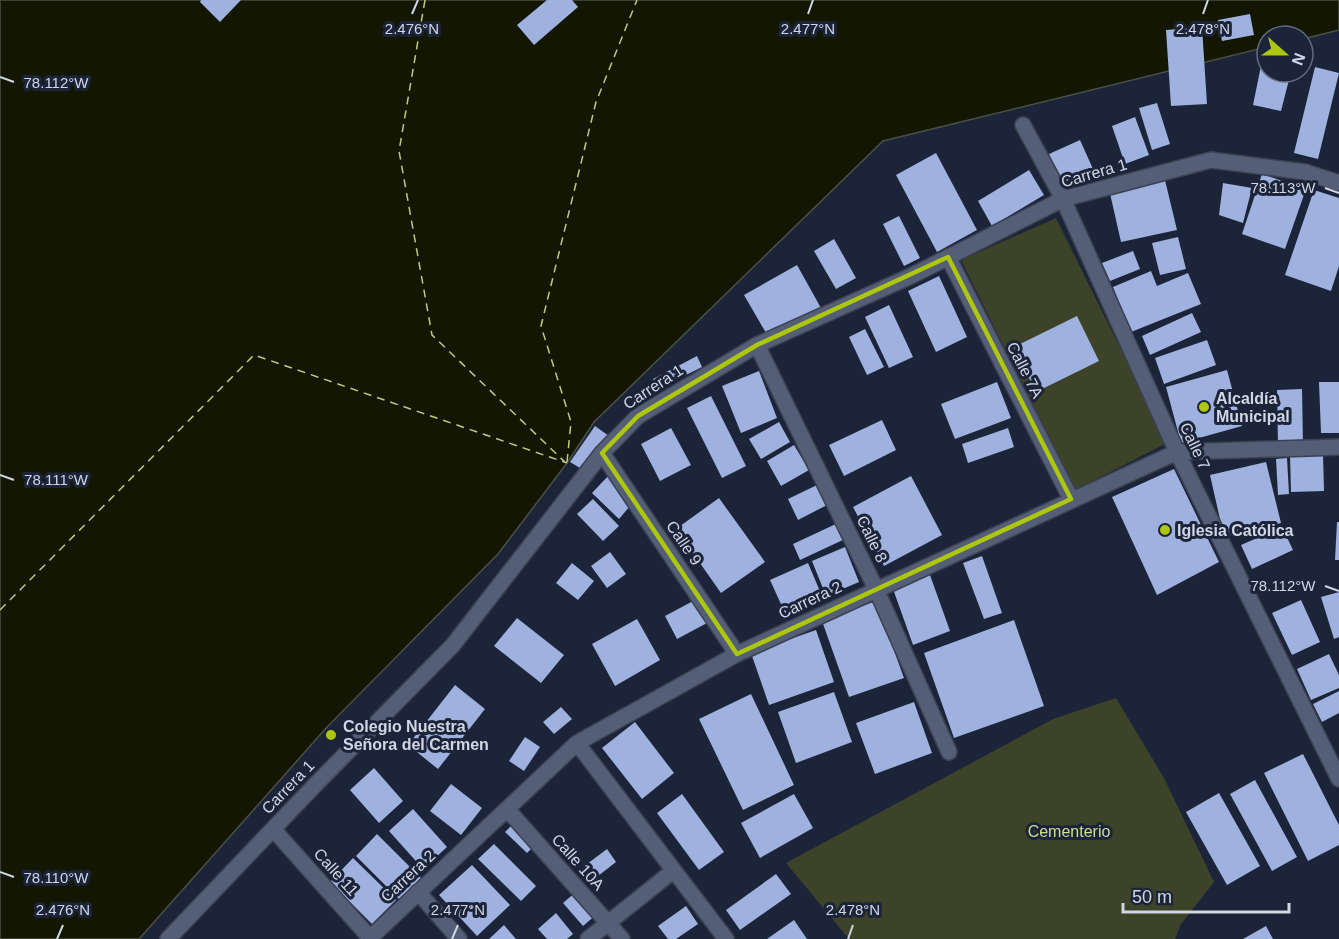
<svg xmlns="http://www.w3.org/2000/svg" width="1339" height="939" font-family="Arial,sans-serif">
<rect width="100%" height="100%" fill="#1c2439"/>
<path fill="#3d4329" d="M1056,218L1167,443L1075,490L961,260Z
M1116,698L1164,778L1214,882L1181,924L1175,939H849L786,863L1053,719Z"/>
<path fill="#131701" stroke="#4c5045" stroke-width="1.5" d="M0,0H1339V30L1303,39V36H1267V47L883,141L594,422L567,463L498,554L327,727L139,939H0Z"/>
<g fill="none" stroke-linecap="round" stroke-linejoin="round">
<path stroke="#bccc81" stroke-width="1.5" stroke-dasharray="8 6" stroke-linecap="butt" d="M425,0L399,151L432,335L566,463
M567,462L571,422L541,326L596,102L637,0
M0,610L254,355L567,463"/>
</g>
<path fill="#9fb1de" d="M201,0H241L220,22L200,2Z
M547,0H572L578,7L534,45L517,25Z
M1250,14L1254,35L1222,41L1218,20Z
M1202,27L1207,104L1171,106L1166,30Z
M1264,51H1267V72H1291L1281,111L1253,105Z
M1315,67L1339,73L1318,159L1294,153Z
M1157,103L1170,144L1152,150L1139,108Z
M1135,117L1149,155L1125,164L1112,126Z
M1080,140L1093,169L1062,183L1049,154Z
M936,153L977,230L937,252L896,175Z
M1029,170L1044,195L992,226L978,201Z
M1262,174L1306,189L1285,249L1242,234Z
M1164,176L1177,230L1121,242L1109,189Z
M1223,183L1252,188L1243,223L1219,215Z
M1314,190L1339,198V266L1331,291L1285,275Z
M899,216L920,258L904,266L883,224Z
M1178,237L1186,269L1160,275L1152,243Z
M834,239L856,278L836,289L814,251Z
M1133,251L1140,269L1110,281L1102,263Z
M797,265L821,308L769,338L744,295Z
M1151,271L1157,286L1188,273L1201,304L1131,332L1113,287Z
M939,276L967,337L936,352L908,291Z
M889,305L913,357L889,368L865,317Z
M1192,313L1201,332L1150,355L1142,336Z
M1077,316L1099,361L1036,392L1014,347Z
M865,329L884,367L867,375L849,337Z
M1207,340L1216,365L1164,384L1155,358Z
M697,356L702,367L658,389L653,379Z
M1227,370L1242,426L1181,443L1166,387Z
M759,371L777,418L741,433L722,386Z
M997,382L1011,418L955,439L941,404Z
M1319,382H1339V433H1321Z
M1302,389L1303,446H1278L1277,390Z
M711,396L746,466L722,478L687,408Z
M882,420L896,450L844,476L829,445Z
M779,422L790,442L761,459L749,439Z
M595,426L609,436L585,471L570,462Z
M671,428L691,465L660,481L641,444Z
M1008,428L1014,447L968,463L962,444Z
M794,445L809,470L781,486L767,461Z
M1323,454L1324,491L1291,492L1290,455Z
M1287,458L1289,494L1278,495L1276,459Z
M1266,462L1281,523L1224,537L1210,475Z
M1174,469L1219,562L1157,595L1112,497Z
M610,474L636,499L619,519L592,493Z
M911,476L942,535L884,566L853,507Z
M817,485L827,505L798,520L788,499Z
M719,498L765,562L721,593L676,529Z
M593,499L619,526L603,541L577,514Z
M1337,522H1339V560H1335Z
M838,523L845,539L800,560L793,544Z
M1282,527L1293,550L1252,569L1241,545Z
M845,547L859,582L826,596L812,561Z
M610,552L626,574L607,588L591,566Z
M982,556L1002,613L984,619L963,563Z
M572,563L594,581L578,600L556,583Z
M808,563L822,596L785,613L770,580Z
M930,575L950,631L913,645L893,589Z
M1339,592V637L1334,639L1321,597Z
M695,600L707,623L677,639L665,616Z
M1301,600L1320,642L1292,655L1272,613Z
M876,601L904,678L849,697L822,621Z
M517,618L564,655L541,683L494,646Z
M637,619L660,660L615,686L592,644Z
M1014,620L1044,706L954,738L924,653Z
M816,630L834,682L769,705L751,653Z
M1329,654L1339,675V688L1311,700L1297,669Z
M455,685L485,709L438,769L408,745Z
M1339,691V713L1322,722L1313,704Z
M834,692L852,742L796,763L778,712Z
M751,694L794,785L743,810L699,719Z
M914,702L932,753L875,774L856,723Z
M561,707L572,719L554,734L543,722Z
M635,722L674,773L642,799L602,748Z
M525,737L540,747L524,771L509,761Z
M1303,754L1339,825V845L1308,861L1264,773Z
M374,768L403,801L379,823L350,790Z
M1255,780L1297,857L1272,871L1230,794Z
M451,784L482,808L461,835L430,811Z
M1219,793L1260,866L1227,885L1186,812Z
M682,794L724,852L699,870L657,813Z
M794,794L813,828L760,858L741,823Z
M413,809L447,847L423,869L389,831Z
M515,822L537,843L527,853L505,832Z
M377,834L421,878L400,900L356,856Z
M494,844L536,886L521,901L478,859Z
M607,849L616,862L589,883L579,870Z
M353,858L396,900L372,924L330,882Z
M472,865L510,905L477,936L439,895Z
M776,874L791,894L740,930L726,910Z
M577,891L597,914L583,926L563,903Z
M686,906L698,924L676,939H668L658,926Z
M556,913L573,934L567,939H547L538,929Z
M794,920L807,939H767Z
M504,925L516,939H489Z
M1266,926L1273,939H1243Z"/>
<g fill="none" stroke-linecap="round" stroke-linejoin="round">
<defs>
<path id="minor" d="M1023,125L1063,199L1177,452L1339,779
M948,257L1071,499
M757,345L876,589L949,752
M602,453L737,654
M577,743L726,939
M507,809L622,939
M273,829L371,939
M418,892L459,939
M168,939L315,785L453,645L602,453L638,416L757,345L911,276L1063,199L1211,160L1305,172L1339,183
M369,939L577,743L737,654L1177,452L1339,447
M588,939L673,871"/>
</defs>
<use href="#minor" stroke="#3b4153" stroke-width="18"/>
<use href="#minor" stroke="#545e76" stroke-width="15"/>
</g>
<path fill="none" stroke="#adc60e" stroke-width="4.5" stroke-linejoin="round" d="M948,257L1071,499L737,654L602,453L638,416L757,345Z"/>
<path fill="none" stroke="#d0d6e4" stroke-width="2" d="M412,14L418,0M808,14L813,0M1203,14L1208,0M0,77L14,82M1325,188L1339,193M0,475L14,480M1325,586L1339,591M0,872L14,877M57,939L63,925M452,939L458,925M848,939L853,925"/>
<g fill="#adc60e" stroke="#1c2439" stroke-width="2">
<circle cx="1204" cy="407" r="6"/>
<circle cx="1165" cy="530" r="6"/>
<circle cx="331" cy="735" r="6"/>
</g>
<g text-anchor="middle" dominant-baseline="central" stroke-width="6" stroke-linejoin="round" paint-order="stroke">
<g font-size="16" fill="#d0d6e4" stroke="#1c2439">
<text transform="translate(1094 173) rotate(-16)">Carrera 1</text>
<text transform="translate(1025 370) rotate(63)">Calle 7A</text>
<text transform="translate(653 387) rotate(-33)">Carrera 1</text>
<text transform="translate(1195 446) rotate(65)">Calle 7</text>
<text transform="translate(872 539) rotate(64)">Calle 8</text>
<text transform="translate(684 543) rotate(56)">Calle 9</text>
<text transform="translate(810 600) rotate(-25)">Carrera 2</text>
<text transform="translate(288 787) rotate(-46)">Carrera 1</text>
<text transform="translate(578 862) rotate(48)">Calle 10A</text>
<text transform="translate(336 872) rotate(48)">Calle 11</text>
<text transform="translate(408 876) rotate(-43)">Carrera 2</text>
</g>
<g font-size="16" font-weight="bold" fill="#d0d6e4" stroke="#1c2439" text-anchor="start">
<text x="1216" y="398">Alcaldía<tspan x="1216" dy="18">Municipal</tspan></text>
<text x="1177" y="530">Iglesia Católica</text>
<text x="343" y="726">Colegio Nuestra<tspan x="343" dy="18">Señora del Carmen</tspan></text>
</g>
<g font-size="16" fill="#cede93" stroke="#1c2439">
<text x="1069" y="831">Cementerio</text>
</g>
</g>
<g font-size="15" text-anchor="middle" fill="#d0d6e4" stroke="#1c2439" stroke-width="6" stroke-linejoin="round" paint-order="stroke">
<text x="412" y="34">2.476°N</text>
<text x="808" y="34">2.477°N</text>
<text x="1203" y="34">2.478°N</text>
<text x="56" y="88">78.112°W</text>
<text x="1283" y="193">78.113°W</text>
<text x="56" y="485">78.111°W</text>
<text x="1283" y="591">78.112°W</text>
<text x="56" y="883">78.110°W</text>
<text x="63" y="915">2.476°N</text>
<text x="458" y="915">2.477°N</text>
<text x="853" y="915">2.478°N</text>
</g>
<g transform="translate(1285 54) rotate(111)"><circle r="28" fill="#1c2439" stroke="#646b7d" stroke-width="1.5"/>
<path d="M0-4.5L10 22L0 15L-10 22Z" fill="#adc60e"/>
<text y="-9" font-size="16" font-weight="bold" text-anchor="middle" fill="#d0d6e4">N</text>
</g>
<path d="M1123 903v9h166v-9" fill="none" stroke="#d0d6e4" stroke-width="3"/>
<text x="1132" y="903" font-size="18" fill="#d0d6e4" stroke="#1c2439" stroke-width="4.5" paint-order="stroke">50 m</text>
</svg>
